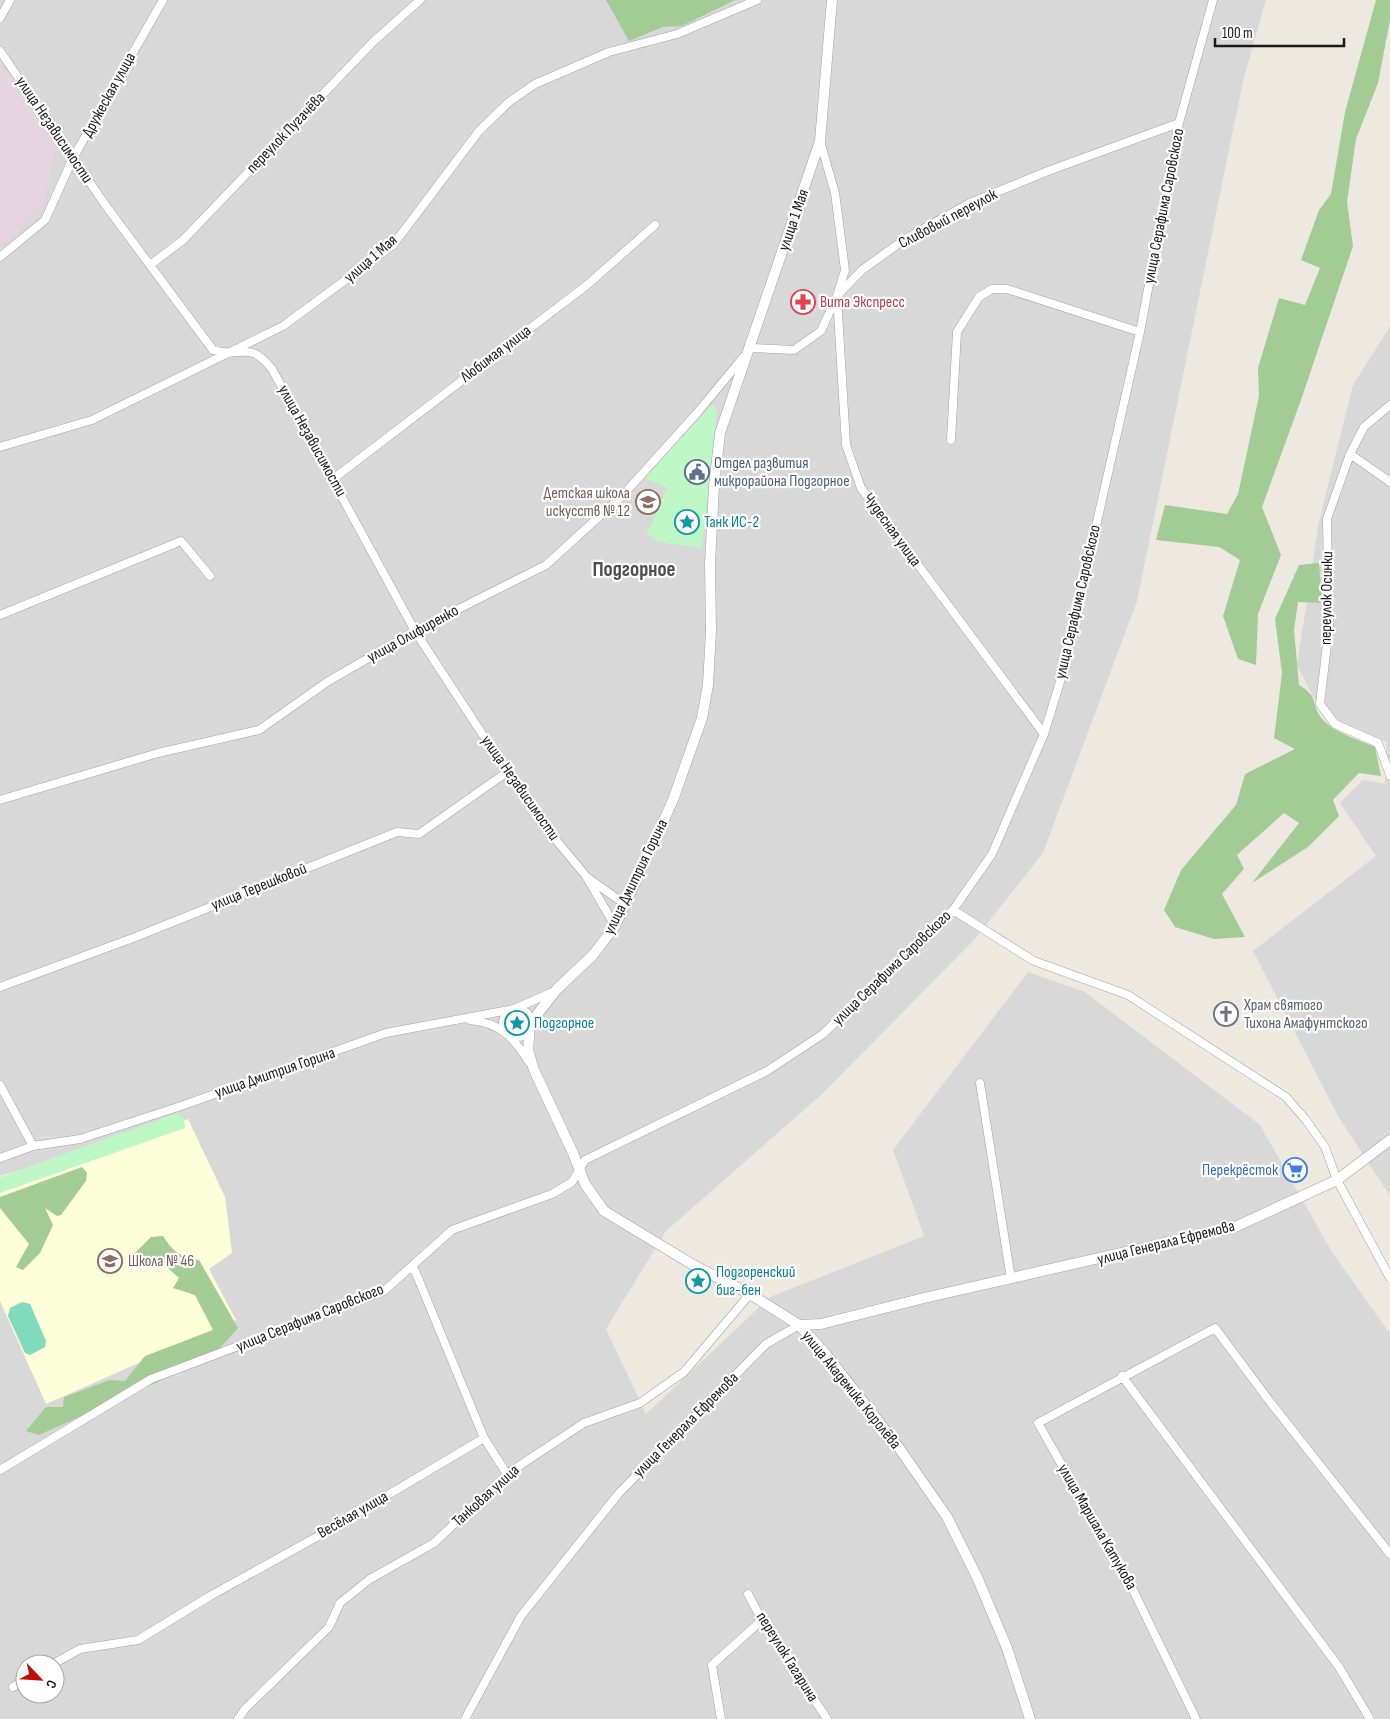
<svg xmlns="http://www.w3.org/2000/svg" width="1390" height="1719" font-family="'Sofia Sans Condensed',sans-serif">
<rect width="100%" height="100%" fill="#ede9e1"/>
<path fill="#d9d8d8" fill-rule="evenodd" d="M0,0H1266L1243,81L1137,601L1043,853L975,939L822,1094L666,1231L606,1329L646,1414L770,1297L924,1236L893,1150L1028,972L1085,992L1260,1125L1332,1252L1390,1334V1719H0V244L9,240L56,147L0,67ZM25,1664H55V1694H25Z
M1390,326V1196L1338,1116L1253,951L1376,856L1340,803L1363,780L1385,784L1387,742L1323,716L1297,665L1319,522L1353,385Z"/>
<path fill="#e6d3e1" d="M0,67L56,147L43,207L9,240L0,244Z"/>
<path fill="#fcfed9" d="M188,1119L225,1197L232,1253L209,1269L236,1320L46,1404L0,1301V1176Z"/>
<path fill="#c3e7a7" d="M507 1023a10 10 0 1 1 20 0a10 10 0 1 1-20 0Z"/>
<path fill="#a3cb96" d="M606,0H735L682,26L663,27L629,41Z
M1376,0H1390V20L1378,83L1356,139L1347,202L1353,246L1301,400L1262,507L1281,555L1258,614L1256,665L1238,659L1223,616L1240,560L1219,547L1156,540L1165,505L1227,514L1238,494L1259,396L1258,368L1279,298L1305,305L1320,268L1301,260L1319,210L1331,194L1345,112Z
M1319,563L1322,603L1298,602L1294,630L1299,685C1319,697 1310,700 1320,716C1328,730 1361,741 1375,747L1381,776L1359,773L1333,800L1339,816L1308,847L1252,883L1299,823L1284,813L1237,855L1244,869L1222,894L1245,937L1214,939L1175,927L1164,910L1181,870L1236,805L1245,774L1295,749L1274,738L1282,673L1275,619L1299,565Z
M82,1167L87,1173L86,1181L61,1215L57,1216L45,1208L53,1225L40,1253L23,1270L16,1267L29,1244L0,1208V1197Z
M163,1236C173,1252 181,1257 199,1260L238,1328L211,1358L39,1435L26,1431L46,1407H63L64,1397L110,1380L125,1381L145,1356L213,1330L195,1295L173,1288L179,1278L161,1262L148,1267L134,1254L151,1237Z"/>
<path fill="#bdf7c5" d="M714,405L717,409L702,548L659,542L647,534L667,488L645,478L711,406Z
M178,1113L184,1119L185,1128L0,1193V1177Z"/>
<path fill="#80dbbd" d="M22,1302L30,1304L46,1341L45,1347L30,1355L25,1353L8,1316L10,1308Z"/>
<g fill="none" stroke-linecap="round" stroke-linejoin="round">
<defs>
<path id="minor" d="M0,18L10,0
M0,51L106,206L213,350C242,359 248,339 272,369L415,631L507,772L546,828L586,876L615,926
M820,141L835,193L845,270L837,296L846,445L861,488L1044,734
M0,257L45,220L73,158L163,0
M150,265L183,240L373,42L420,0
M1390,405L1364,427L1350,454L1327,519L1329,627L1320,704L1335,724L1378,743L1390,775
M951,440L957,332L979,297L992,289H1007L1140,332
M0,447L92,420L283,326L393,245L479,131L509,102L535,84L609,52L677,34L757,0
M1350,454L1390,482
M333,479L587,285L655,225
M0,615L181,541L210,576
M0,800L158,753L259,730L327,682L415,631L546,565L624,494L697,413L751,348L794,350L821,331L837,296L862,270L905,239L970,203L1048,171L1179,123
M588,878L626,905
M953,910L1034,961L1128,995L1286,1097L1306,1120L1325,1147L1337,1180L1390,1278
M0,987L133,938L397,832L419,834L507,772
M503 1023a14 14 0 1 1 28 0a14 14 0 1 1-28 0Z
M470,1020C501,1023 513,1037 529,1062
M980,1083L1011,1279
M0,1085L33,1146L80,1139L181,1106L386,1033L514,1009L555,991
M0,1158L33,1146
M413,1266L484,1438L507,1474
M1122,1376L1339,1667L1370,1719
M0,1470L151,1379L384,1291L452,1230L552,1194L572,1182L585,1160L767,1071L823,1034L953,910L992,854L1044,734L1063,672L1140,332L1179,123L1213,0
M748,1594L762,1620L827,1719
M53,1664L80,1649L138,1640L210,1596L322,1534L484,1438
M13,1687L25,1680
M238,1719L245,1709L329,1627L340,1603L370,1579L434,1543L507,1474L584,1423L640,1403L684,1372L750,1294
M465,1719L521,1616L619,1493L766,1344L799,1325
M721,1719L712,1665L762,1620
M1196,1719L1133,1590L1038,1423L1215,1328L1271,1403L1390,1554"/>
<path id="tertiary" d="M832,0L820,141L720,433L714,486L710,564L711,631L708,685L702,718L673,800L615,926L593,955L557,989L539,1012L530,1026L528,1050L534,1070L573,1153L585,1184L604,1211L695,1266L750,1294L799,1325L825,1353L897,1445L947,1517L977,1577L1007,1648L1030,1719
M799,1325L821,1324L924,1298L1235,1227L1337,1180L1390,1140"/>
</defs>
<use href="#minor" stroke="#a2a2a2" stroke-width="9"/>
<use href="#tertiary" stroke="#a2a2a2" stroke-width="11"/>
<use href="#minor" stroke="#fff" stroke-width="8"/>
<use href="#tertiary" stroke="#fff" stroke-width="10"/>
</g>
<defs>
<symbol id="pharmacy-ring" viewBox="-11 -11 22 22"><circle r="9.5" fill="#fff" stroke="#e0444e" stroke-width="1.5"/><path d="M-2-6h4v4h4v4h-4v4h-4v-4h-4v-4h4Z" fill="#e0444e"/></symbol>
<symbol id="civic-ring" viewBox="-11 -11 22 22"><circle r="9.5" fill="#fff" stroke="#5c6f8a" stroke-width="1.5"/><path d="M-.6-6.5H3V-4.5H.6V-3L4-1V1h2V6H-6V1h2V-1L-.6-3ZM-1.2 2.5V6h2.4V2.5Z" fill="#5c6f8a"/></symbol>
<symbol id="school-ring" viewBox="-11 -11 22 22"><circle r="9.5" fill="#fff" stroke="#8d6e63" stroke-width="1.5"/><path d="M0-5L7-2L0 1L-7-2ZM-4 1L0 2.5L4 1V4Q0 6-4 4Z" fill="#8d6e63"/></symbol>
<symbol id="sight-ring" viewBox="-11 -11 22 22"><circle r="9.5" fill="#fff" stroke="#0f9aa8" stroke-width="1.5"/><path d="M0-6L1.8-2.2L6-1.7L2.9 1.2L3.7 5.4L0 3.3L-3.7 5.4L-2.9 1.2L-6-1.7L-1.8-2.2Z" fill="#0f9aa8"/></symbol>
<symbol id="church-ring" viewBox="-11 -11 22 22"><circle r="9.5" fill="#fff" stroke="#6b7280" stroke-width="1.5"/><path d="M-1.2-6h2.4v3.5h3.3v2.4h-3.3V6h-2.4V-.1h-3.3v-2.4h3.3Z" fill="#6b7280"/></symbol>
<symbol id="supermarket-ring" viewBox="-11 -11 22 22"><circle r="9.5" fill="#fff" stroke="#3f7fe0" stroke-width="1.5"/><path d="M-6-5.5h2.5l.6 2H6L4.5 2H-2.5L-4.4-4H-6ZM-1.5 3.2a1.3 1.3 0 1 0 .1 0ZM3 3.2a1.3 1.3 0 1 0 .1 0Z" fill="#3f7fe0"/></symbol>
</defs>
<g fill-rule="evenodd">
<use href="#pharmacy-ring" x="789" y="288" width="28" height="28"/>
<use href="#civic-ring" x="683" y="458" width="28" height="28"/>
<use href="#school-ring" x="634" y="488" width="28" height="28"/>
<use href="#sight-ring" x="673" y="508" width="28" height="28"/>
<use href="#church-ring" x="1212" y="1000" width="28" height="28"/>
<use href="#sight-ring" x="503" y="1009" width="28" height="28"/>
<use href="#supermarket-ring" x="1281" y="1156" width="28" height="28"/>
<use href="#school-ring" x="96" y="1247" width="28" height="28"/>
<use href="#sight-ring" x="684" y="1267" width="28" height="28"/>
</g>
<g text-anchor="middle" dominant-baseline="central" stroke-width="4.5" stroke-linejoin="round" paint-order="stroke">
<g font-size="16" fill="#1b1b1b" stroke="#fff">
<text transform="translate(109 95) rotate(-61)">Дружеская улица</text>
<text transform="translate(54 130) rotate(56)">улица Независимости</text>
<text transform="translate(286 133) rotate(-46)">переулок Пугачёва</text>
<text transform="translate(1164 206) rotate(-79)">улица Серафима Саровского</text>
<text transform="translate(948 219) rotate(-28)">Сливовый переулок</text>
<text transform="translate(794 220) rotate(-71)">улица 1 Мая</text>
<text transform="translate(371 259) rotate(-41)">улица 1 Мая</text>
<text transform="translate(496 354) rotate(-37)">Любимая улица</text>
<text transform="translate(312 441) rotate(61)">улица Независимости</text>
<text transform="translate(892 530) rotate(54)">Чудесная улица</text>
<text transform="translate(1327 598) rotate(-89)">переулок Осинки</text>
<text transform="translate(1078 602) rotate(-77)">улица Серафима Саровского</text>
<text transform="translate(413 634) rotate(-29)">улица Олифиренко</text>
<text transform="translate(520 788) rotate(55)">улица Независимости</text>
<text transform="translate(636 877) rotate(-64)">улица Дмитрия Горина</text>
<text transform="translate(259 887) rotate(-22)">улица Терешковой</text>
<text transform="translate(892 968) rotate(-44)">улица Серафима Саровского</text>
<text transform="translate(275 1073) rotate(-19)">улица Дмитрия Горина</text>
<text transform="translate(1166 1243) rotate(-14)">улица Генерала Ефремова</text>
<text transform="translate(310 1318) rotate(-22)">улица Серафима Саровского</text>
<text transform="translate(851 1390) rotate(51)">улица Академика Королёва</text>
<text transform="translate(686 1425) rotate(-45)">улица Генерала Ефремова</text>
<text transform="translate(486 1496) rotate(-42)">Танковая улица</text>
<text transform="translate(353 1515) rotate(-30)">Весёлая улица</text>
<text transform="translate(1097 1527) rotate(60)">улица Маршала Катукова</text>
<text transform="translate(787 1657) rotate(58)">переулок Гагарина</text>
</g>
<g font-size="16" fill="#be3a42" stroke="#fff" text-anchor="start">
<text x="820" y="302">Вита Экспресс</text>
</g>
<g font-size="16" fill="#4e5e75" stroke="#fff" text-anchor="start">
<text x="714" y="463">Отдел развития<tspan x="714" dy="18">микрорайона Подгорное</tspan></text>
</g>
<g font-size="16" fill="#785e54" stroke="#fff" text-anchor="end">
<text x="630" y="493">Детская школа<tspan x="630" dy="18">искусств № 12</tspan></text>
<text x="128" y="1261" text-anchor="start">Школа № 46</text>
</g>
<g font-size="16" fill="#0d838f" stroke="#fff" text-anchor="start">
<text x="704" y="522">Танк ИС-2</text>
<text x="534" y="1023">Подгорное</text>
<text x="716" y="1272">Подгоренский<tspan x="716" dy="18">биг-бен</tspan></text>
</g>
<g font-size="16" fill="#5b616d" stroke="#fff" text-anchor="start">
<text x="1244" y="1005">Храм святого<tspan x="1244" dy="18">Тихона Амафунтского</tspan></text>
</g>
<g font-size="16" fill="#366cbe" stroke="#fff" text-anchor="end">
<text x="1278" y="1170">Перекрёсток</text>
</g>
<g font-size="21" font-weight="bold" fill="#4e4e4e" stroke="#fff">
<text x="634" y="569">Подгорное</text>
</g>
</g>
<g transform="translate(40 1679) rotate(115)"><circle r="24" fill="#ffffff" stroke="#a4a4a4"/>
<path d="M0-4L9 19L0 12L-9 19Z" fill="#c20f05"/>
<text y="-8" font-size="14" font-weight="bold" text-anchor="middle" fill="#1b1b1b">С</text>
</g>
<path d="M1215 38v8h129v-8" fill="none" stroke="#1b1b1b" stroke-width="2.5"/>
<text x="1222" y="38" font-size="15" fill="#1b1b1b" stroke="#ffffff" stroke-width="4" paint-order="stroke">100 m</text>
</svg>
